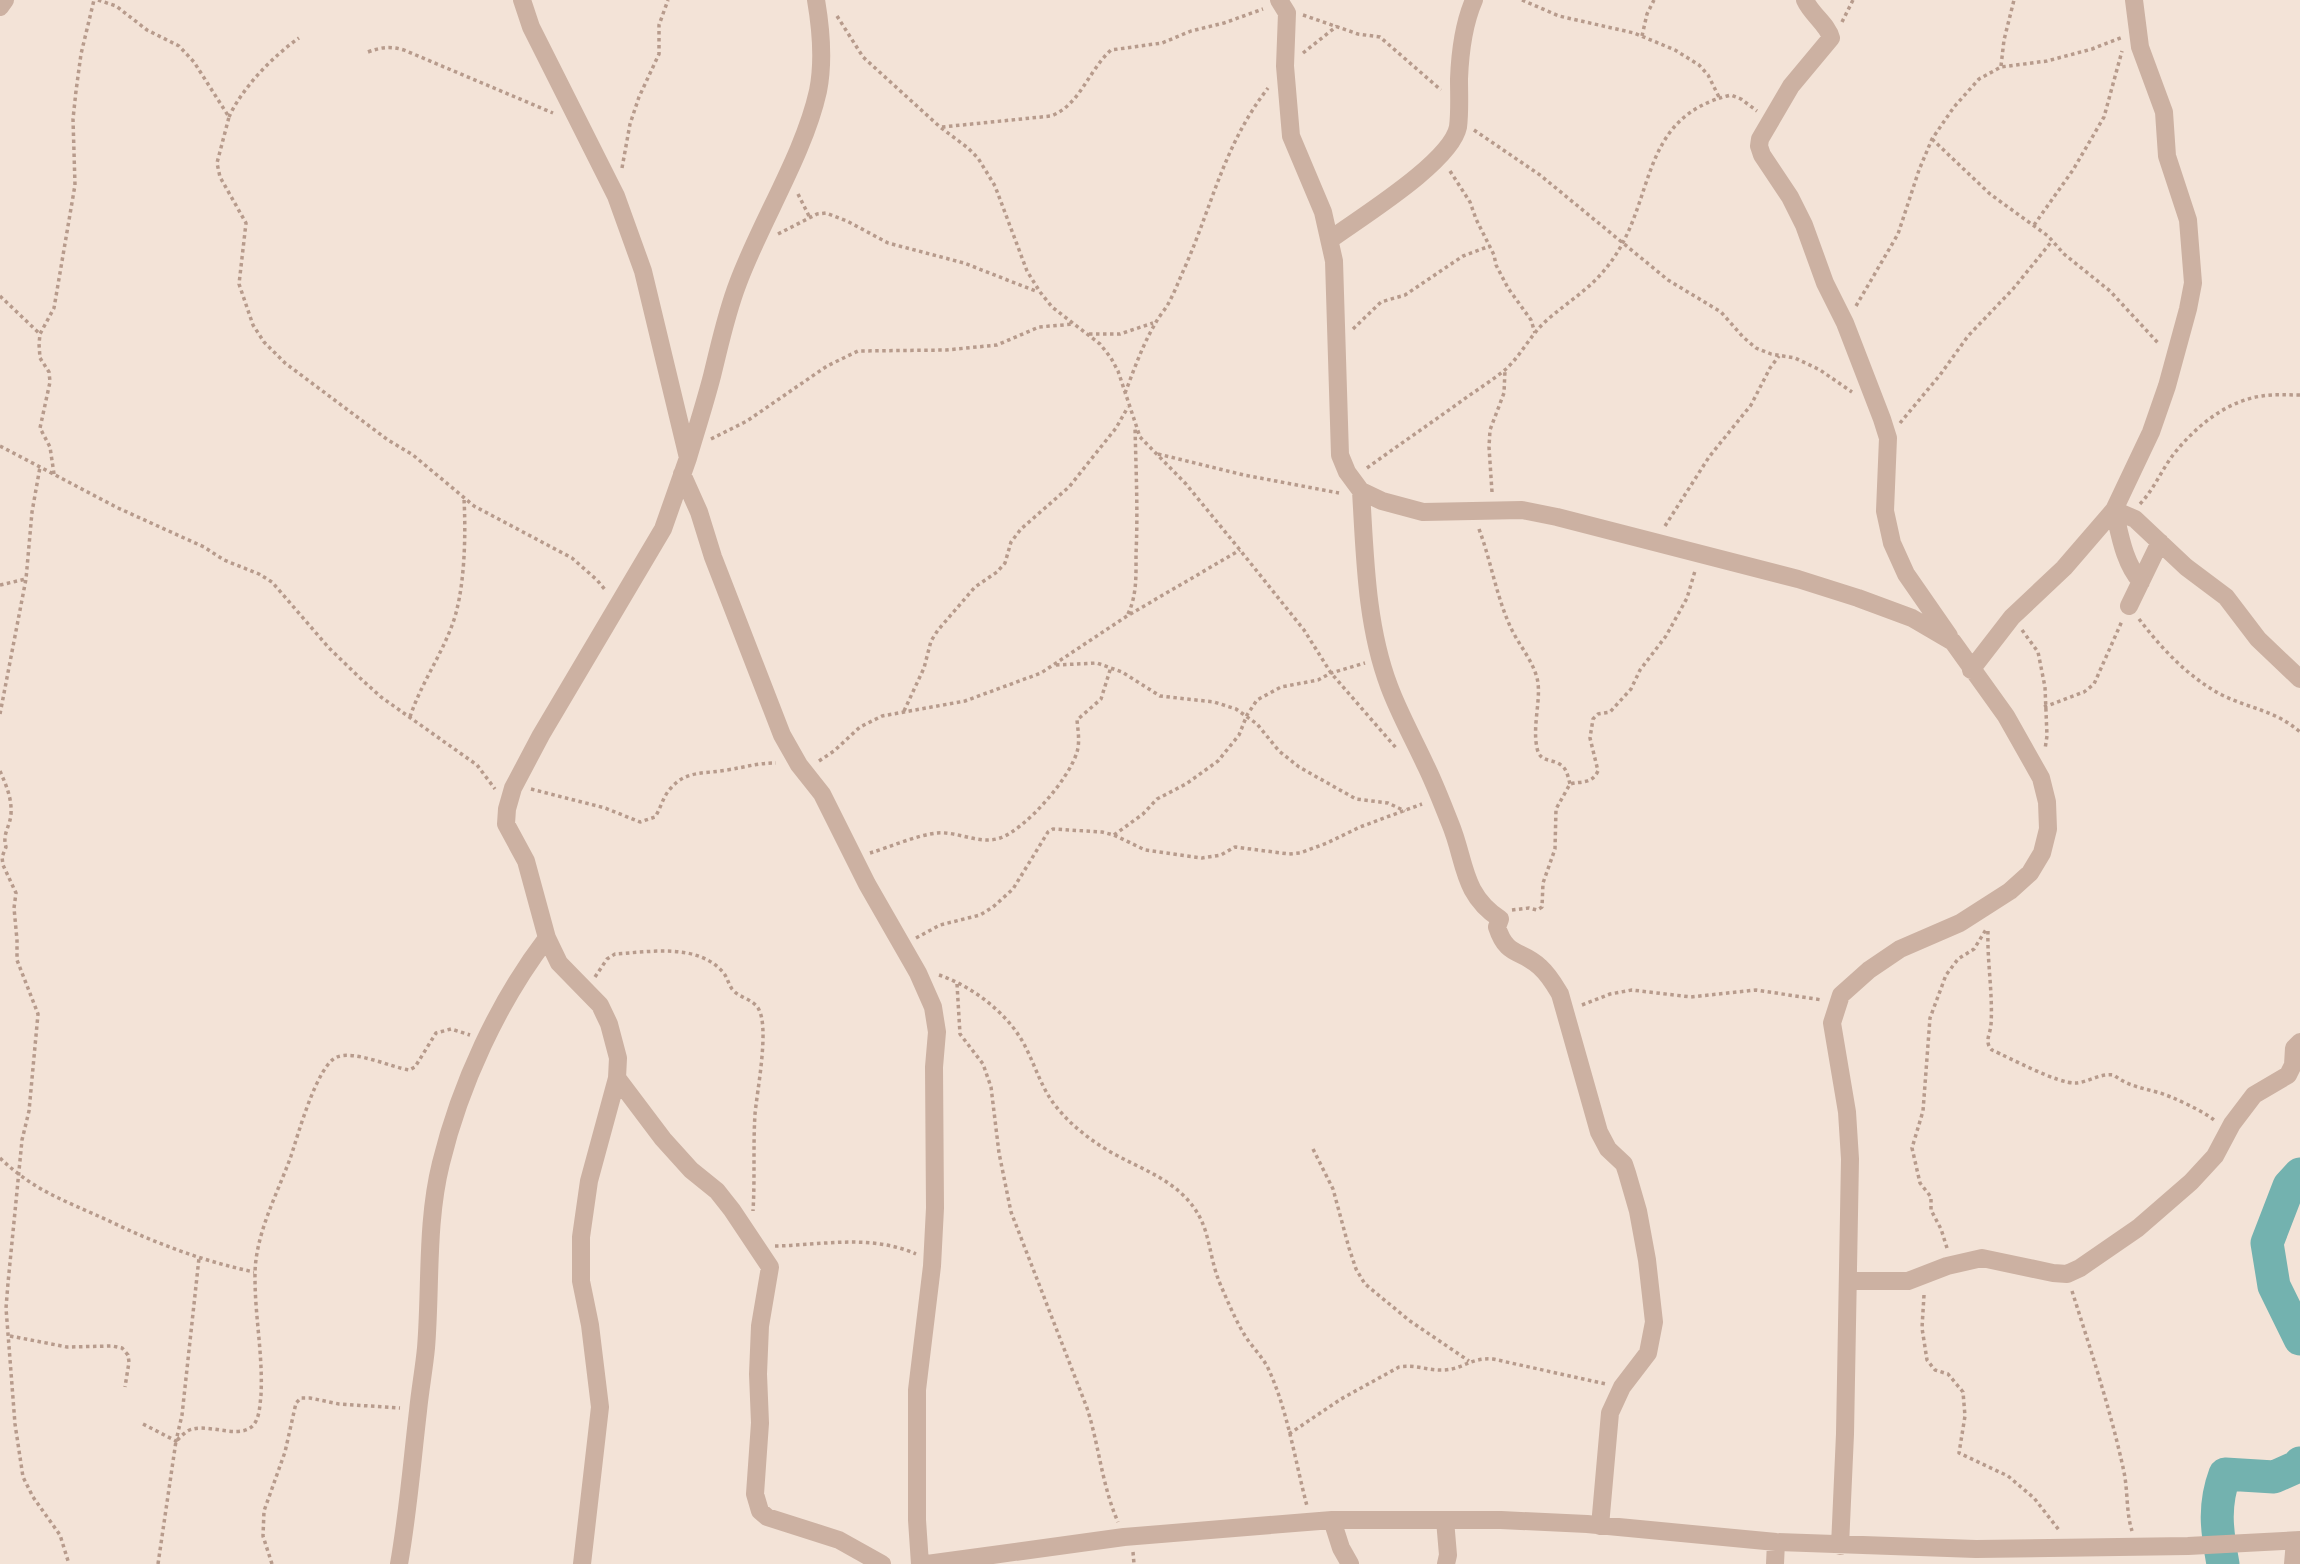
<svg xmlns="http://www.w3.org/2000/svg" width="2300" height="1564" font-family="'Varela Round',sans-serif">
<rect width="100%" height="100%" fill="#f3e3d7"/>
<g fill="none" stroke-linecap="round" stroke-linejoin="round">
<path stroke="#73b2af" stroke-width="33" d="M2300,1174L2289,1186L2267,1243L2274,1286L2300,1339
M2223,1564C2217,1532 2213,1506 2225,1474L2274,1477L2299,1466L2300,1463"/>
<path stroke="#b79b8c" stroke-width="3.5" stroke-dasharray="3.5 3.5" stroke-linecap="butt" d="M98,0L116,6L147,30L179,46L194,62L229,117L217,163L220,177L246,223L239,284L253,325L264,342L285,363L388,440L413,455L474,506L572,558L597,580L606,591
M1522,0L1559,16L1634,33L1675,50L1699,65L1708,75L1719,97
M1303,15L1358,34L1380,37L1441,90
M837,16L863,57L940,127L968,148L978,158L995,186L1027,271L1040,292L1052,307L1100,344L1111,358L1118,371L1140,437L1186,484L1240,550L1304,630L1331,673L1397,749
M1842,22L1853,0
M1642,36L1647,14L1654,0
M368,52C381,47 391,46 404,50L553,113
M1303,53L1337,26
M2001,66L2004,40L2014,0
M229,117C242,88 273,56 299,38
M942,127L1051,116C1080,105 1088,71 1111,50L1162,43L1191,31L1224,23L1263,9
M1474,130L1540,175L1668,280L1721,312L1743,337L1756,348L1771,354L1795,358L1820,370L1852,392
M1932,139L1990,194L2048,236L2064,254L2110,291L2159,344
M622,168L630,124L639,97L659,54V25L668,0
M1450,171L1470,202L1476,219L1494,255L1496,265L1508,288L1531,320L1535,333
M798,194L810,218
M2034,225L2073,170L2104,117L2122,51
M778,234L817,214L826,213L847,221L888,243L964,263L1038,292
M0,296L40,334
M1856,306L1898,234L1919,170L1932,139L1954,107L1979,79L2001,67L2047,61L2092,49L2123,37
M1353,329L1381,302L1405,295L1463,256L1490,246
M1089,334H1120L1153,323
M1125,393C1134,370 1142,346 1155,324C1158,318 1163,312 1167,306C1174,294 1179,280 1185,267C1213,203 1224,145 1268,88
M1900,423L1940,375L1968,336L2013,289L2052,241
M711,439L747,421L827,366L858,351L946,350L997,345L1039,327L1074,324
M0,446L118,508L204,547L224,560L259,574L272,582L329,648L360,678L381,697L477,765L495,789
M1158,454L1244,475L1339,493
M1367,468C1400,444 1434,421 1467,397C1480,388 1494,379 1506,369C1522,354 1531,334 1547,320C1570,300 1592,288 1610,263C1657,201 1637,117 1731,95L1741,99L1757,111
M54,474L50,447L40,428L50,382L49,372L40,358L39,344L40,334L54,308L75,185L73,119L76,91L81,54L94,0
M1492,492L1489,447L1490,430L1504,393L1505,370
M2140,504C2154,489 2161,471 2173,455C2195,427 2226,401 2262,396C2274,394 2287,395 2300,395
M1665,526L1709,457L1751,405L1770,368L1779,356
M1479,529C1491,561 1496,595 1510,626C1518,644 1532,659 1537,678C1542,697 1532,725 1537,748C1540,763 1551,758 1561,765C1567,769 1568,777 1570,784
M0,585L26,579
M1128,614C1137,595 1136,575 1136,554C1138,512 1136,470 1135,427
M2139,619C2162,649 2188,677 2222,695C2250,709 2275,710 2300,732
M2022,630L2038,652L2045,687L2047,736L2045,749
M1056,665L1097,663L1122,672L1160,696L1214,702L1236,709L1257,724L1279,751L1299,767L1356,799L1388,803L1405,811
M2044,707L2084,692L2094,684L2122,621
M904,711L924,668L931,641L938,630L975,587L997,572L1005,563L1011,542L1021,529L1069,487L1116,428L1128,407
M0,714L26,579L32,512L40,467
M410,717C420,686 439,659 451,628C465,594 466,535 464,499
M819,761L834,751L860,727L882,716L965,701L1041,673L1127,616L1240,550
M0,771C6,785 12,798 11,814C10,827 2,834 6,847L2,857L3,865L16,893L14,908L17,940V960L38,1014L29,1111L22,1140L8,1283L6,1308L15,1424L23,1477L33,1497L60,1535L69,1564
M531,789L605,808L640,822L655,817C661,808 663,796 671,788C686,770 706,774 727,770C746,767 757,763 776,763
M1114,835L1143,814L1157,799L1186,784L1218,761L1239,735L1247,715L1257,700L1281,687L1318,680L1331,673L1365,663
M870,853C890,847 917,835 937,833C958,831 979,845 1000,838C1026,829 1069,779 1077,752C1080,742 1078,731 1077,720L1101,699L1111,667
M1512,910L1529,908L1537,910L1542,907L1543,883L1555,849L1556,809L1570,784C1582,781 1592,784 1598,771L1590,738L1593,719L1598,714L1610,712L1631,689L1640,670L1666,636L1687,598L1695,571
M1988,931C1987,962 1993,993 1991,1025C1990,1035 1984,1042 1992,1050C2010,1058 2058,1084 2076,1083C2089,1082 2100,1073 2114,1075C2127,1086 2143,1088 2160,1093C2171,1096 2205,1112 2214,1120
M916,938L940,925L980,915L993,907L1013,889L1048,832L1053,829L1102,832L1114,835L1145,850L1202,858L1221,855L1235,847L1289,854L1300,853L1327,843L1360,827L1422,804
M939,975C974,987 1010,1015 1026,1048C1037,1070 1042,1090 1058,1109C1074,1128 1094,1143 1116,1155C1140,1168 1163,1176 1183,1195C1213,1224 1206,1252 1221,1286C1228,1302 1235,1319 1244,1334C1251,1346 1262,1356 1268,1368C1288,1411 1295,1461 1307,1506
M595,977L607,959L615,954C649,952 696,943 722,971C727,976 728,983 732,989C739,998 751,998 758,1008C770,1026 757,1091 755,1114C753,1146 755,1179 753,1211
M957,984L960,1034L983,1064L991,1087L999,1153L1011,1212L1087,1408C1099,1445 1102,1486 1118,1522
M1582,1005L1610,994L1632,990L1691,997L1756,990L1822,1000
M1313,1149L1333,1189L1349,1248L1356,1269L1365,1284L1410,1321L1469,1361
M0,1158C34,1191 66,1201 107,1220C155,1243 202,1261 254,1272
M775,1246C823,1245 871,1234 916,1254
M1947,1248L1941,1229L1931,1210V1197L1920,1183L1912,1148L1923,1111L1930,1018L1946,975L1958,959L1974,949L1987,928
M2072,1291C2091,1351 2111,1411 2124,1472C2128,1492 2126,1512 2132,1531
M1924,1295L1922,1328L1927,1360L1935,1370L1948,1374L1963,1392L1965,1416L1959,1453L2008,1476L2034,1498L2059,1530
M10,1336L67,1347L112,1346L122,1348L128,1355L129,1362L125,1387
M143,1424L176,1441L182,1415L199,1258
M1289,1434L1341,1399L1399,1367C1415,1364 1429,1371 1444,1370C1463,1369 1472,1357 1493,1359L1606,1384
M1133,1552L1134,1564
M158,1564L176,1441C181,1437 186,1430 193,1429C212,1424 246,1442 256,1421C260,1413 260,1403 261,1395C263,1355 255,1317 255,1278C254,1236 277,1195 291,1156C298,1135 317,1065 337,1057C354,1050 391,1067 409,1070L415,1067L436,1033L451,1029L470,1035
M272,1564L263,1536L264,1511L285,1452L296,1403L301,1398H310L339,1404L400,1408"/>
<path stroke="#ccb1a2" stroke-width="18" d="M522,0L531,27L616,196L643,271L688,458L663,529L541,735L513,788L507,809L506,824L526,861L547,938L559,963L600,1005L609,1024L618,1058L617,1078L589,1181L581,1237V1281L590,1325L600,1407L582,1564
M1279,0L1287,13L1285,66L1291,136L1323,212L1334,261L1340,455L1347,472L1361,491L1382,501L1423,512L1522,510L1557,517L1798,579L1858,598L1912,618L1953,642L2006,716L2041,778L2047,802L2048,829L2042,853L2030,873L2010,891L1960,923L1900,949L1869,970L1841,995L1832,1023L1847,1112L1850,1159L1845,1434L1840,1546
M1805,0C1811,14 1828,25 1831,38L1791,86L1760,139L1759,146L1762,155L1790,197L1804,225L1825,283L1845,323L1882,419L1888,438L1885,511L1892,543L1906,574L1949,636
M0,7L5,0
M1331,239C1361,217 1451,162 1458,127C1460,112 1459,95 1459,79C1460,53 1464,23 1474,0
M688,458C696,431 705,403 712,376C720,344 726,314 738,283C761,221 804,154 818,91C824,61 821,29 816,0
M682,474L699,512L713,557L782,735L799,765L822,794L867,884L918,973L933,1007L937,1032L934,1067L935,1208L932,1266L917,1390V1520L920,1564
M1361,491C1365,556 1366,625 1389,686C1399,713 1413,738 1425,764C1434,782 1442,803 1450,823C1466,861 1461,893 1500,919L1497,927C1507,958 1521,949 1540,967C1549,975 1554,984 1560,994L1599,1132L1608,1149L1624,1164L1627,1173L1638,1211L1647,1260L1654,1322L1648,1353L1622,1387L1610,1413L1600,1526
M2114,510L2135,519L2186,567L2226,597L2258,639L2300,679
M2114,510C2120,535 2124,563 2141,582
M2129,606L2160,542
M1971,670L2012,617L2064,568L2114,510L2151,432L2167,386L2188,309L2193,283L2188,220L2167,156L2164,112L2140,47L2134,0
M617,1078L663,1139L691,1170L717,1191L732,1210L770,1267L760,1326L758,1374L760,1423L755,1494L760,1511L767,1517L839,1540L882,1564
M1849,1281H1908L1947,1266L1982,1258L2053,1273L2067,1274L2080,1268L2138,1228L2191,1182L2215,1156L2232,1124L2254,1095L2288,1075L2293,1065L2294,1048L2300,1042
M1332,1520L1341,1548L1350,1564
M1445,1520L1448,1555L1446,1564
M399,1564C408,1513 412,1462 418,1411C420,1390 424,1369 426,1348C431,1287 426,1223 441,1163C460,1085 498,1002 547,938
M927,1564L1124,1537L1332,1520H1501L1587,1524L1776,1542L1976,1549L2188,1546L2300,1540
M1775,1564L1776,1542
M2293,1564L2295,1541"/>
</g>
</svg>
